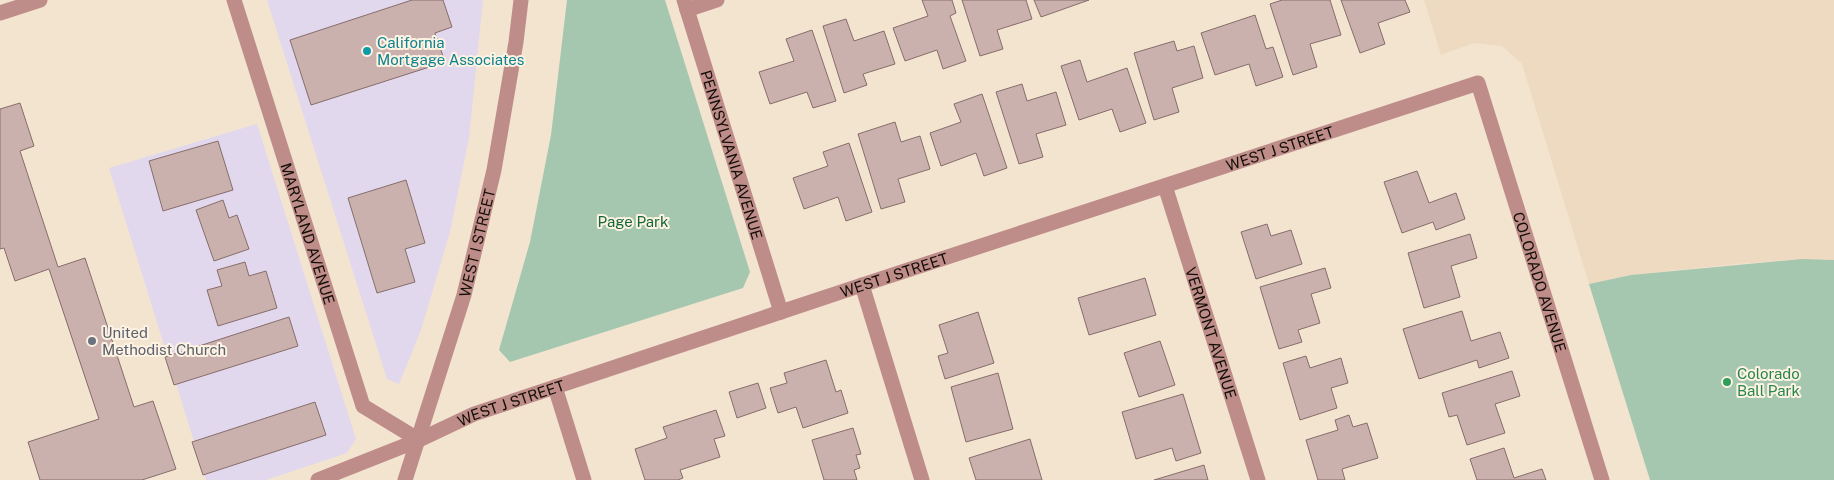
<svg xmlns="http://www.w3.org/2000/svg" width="1834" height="480" font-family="'Public Sans',sans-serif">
<rect width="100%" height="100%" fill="#f3e4d0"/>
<path fill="#e1d8ed" d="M267,0H483L469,138L450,232L421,330L399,384L387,379Z
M257,124L356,439L347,453L266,480H206L109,168Z"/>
<path fill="#eedac0" d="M1424,0H1834V260L1802,259L1736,264L1631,275L1589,284L1522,64L1502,46L1474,43L1441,55Z"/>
<path fill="#a5c7af" d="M567,0H665L750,272L743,288L510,362L499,350L530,242L551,135Z
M1802,259L1834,260V480H1650L1589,284L1631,275Z"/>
<path fill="#cbb1ae" stroke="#866d6b" d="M412,0H443L452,27L435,33L445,62L311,105L290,40Z
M922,0H952L956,13L950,16L966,61L943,69L937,50L905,61L893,28L928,16Z
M962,0H1026L1032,19L997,30L1003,49L980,56Z
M1034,0H1089L1041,17Z
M1282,0H1330L1341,35L1310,44L1317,67L1293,75L1270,4Z
M1341,0H1405L1410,12L1378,23L1385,44L1360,53Z
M1255,15L1266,49L1273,47L1283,77L1256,86L1249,64L1215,75L1201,33Z
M846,19L854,41L884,31L895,64L863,74L867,85L844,93L823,26Z
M812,30L836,101L813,108L807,92L770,104L759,72L794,61L786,39Z
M1174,41L1177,51L1194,46L1203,78L1172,88L1179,112L1154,120L1134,53Z
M1080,60L1087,82L1127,68L1146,123L1120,132L1112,109L1079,120L1061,66Z
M1022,84L1027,101L1056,92L1066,125L1036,134L1043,157L1019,164L996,92Z
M982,94L1007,168L984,176L976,153L941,166L930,133L961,122L954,104Z
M20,103L34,146L20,151L58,267L85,258L134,407L153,401L176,469L142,480H40L28,442L99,419L49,269L15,281L4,248L0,249V109Z
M895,122L901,142L920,136L930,169L898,179L905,202L881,209L858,134Z
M218,141L233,190L163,211L149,161Z
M849,143L872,212L846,221L838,197L804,209L793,178L828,166L823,152Z
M1417,171L1429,203L1456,193L1465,219L1436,230L1433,222L1402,233L1384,182Z
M406,180L425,243L405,249L415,282L377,293L348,198Z
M223,200L229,218L237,215L249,249L214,261L196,210Z
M1267,224L1271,236L1291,230L1302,264L1256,279L1241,232Z
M1470,234L1477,258L1451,266L1460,297L1424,308L1408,253Z
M245,262L249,276L266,271L277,308L218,326L207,290L222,286L217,270Z
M1325,268L1331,288L1311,294L1320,323L1298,330L1302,342L1279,349L1260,287Z
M1145,278L1156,315L1089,335L1078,298Z
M1462,311L1471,341L1500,332L1509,358L1479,368L1477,360L1419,379L1403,329Z
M978,312L994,363L945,379L938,356L948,353L939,325Z
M289,317L298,346L174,385L165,357Z
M1160,341L1175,385L1139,397L1124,353Z
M1306,356L1310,368L1341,358L1348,383L1331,388L1337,408L1300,420L1283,363Z
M826,360L836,392L841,390L848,413L803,428L796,407L778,413L770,388L787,383L784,373Z
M1512,371L1520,396L1495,404L1505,433L1467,445L1457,415L1449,417L1442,393Z
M998,373L1013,429L966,442L951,387Z
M758,383L766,408L737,418L729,392Z
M1183,394L1201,453L1176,461L1172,448L1136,459L1122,412Z
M315,402L326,435L203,475L192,442Z
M716,410L725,436L714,439L720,457L680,470L683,478L678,480H645L635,449L667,438L663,427Z
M1349,415L1353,427L1367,423L1378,458L1342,469L1345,480H1318L1306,440L1338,430L1335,420Z
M853,428L861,454L856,455L860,468L854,470L857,480H824L812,440Z
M1030,439L1042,480H976L969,458Z
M1504,448L1514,478L1542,469L1546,480H1477L1470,459Z
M1204,465L1208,480H1154Z"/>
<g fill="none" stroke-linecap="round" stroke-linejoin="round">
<g stroke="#bf8d89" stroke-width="15">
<path id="s1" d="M234,0L363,406L419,440"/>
<path id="s2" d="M684,0L781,312"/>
<path d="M687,10L717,0"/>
<path d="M0,13L40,0"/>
<path id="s3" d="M1165,186L1258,480"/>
<path d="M862,285L922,480"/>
<path d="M555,387L584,480"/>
<path id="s4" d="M318,480L419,440L474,414L862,285L1478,83L1602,480"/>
<path id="s5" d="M405,480L464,295L494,170L516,42L521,0"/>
</g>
</g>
<circle fill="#0f9aa8" stroke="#fef2e2" stroke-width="2" cx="367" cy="51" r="5"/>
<circle fill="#6b7280" stroke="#fef2e2" stroke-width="2" cx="92" cy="341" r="5"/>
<circle fill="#2e9e5b" stroke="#fef2e2" stroke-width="2" cx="1727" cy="382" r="5"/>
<g text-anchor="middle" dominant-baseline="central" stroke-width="4" stroke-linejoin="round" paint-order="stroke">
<g font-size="15" fill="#0d838f" stroke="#fef2e2" text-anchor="start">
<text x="377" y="42">California<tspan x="377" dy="17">Mortgage Associates</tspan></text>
</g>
<g font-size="15" fill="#130e07" stroke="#fef2e2">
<text stroke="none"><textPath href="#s4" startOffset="1018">WEST J STREET</textPath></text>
<text stroke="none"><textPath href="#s2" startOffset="162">PENNSYLVANIA AVENUE</textPath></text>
<text stroke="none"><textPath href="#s1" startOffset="245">MARYLAND AVENUE</textPath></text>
<text stroke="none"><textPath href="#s5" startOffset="248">WEST I STREET</textPath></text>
<text stroke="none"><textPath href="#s4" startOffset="612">WEST J STREET</textPath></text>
<text stroke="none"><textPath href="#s4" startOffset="1435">COLORADO AVENUE</textPath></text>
<text stroke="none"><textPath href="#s3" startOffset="154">VERMONT AVENUE</textPath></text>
<text stroke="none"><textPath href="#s4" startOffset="208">WEST J STREET</textPath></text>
</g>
<g font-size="15" fill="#116739" stroke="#fef2e2">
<text x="633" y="221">Page Park</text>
</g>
<g font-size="15" fill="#5b616d" stroke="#fef2e2" text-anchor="start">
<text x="102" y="332">United<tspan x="102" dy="17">Methodist Church</tspan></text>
</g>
<g font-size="15" fill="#27864d" stroke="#fef2e2" text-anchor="start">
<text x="1737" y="373">Colorado<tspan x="1737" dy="17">Ball Park</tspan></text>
</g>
</g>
</svg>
